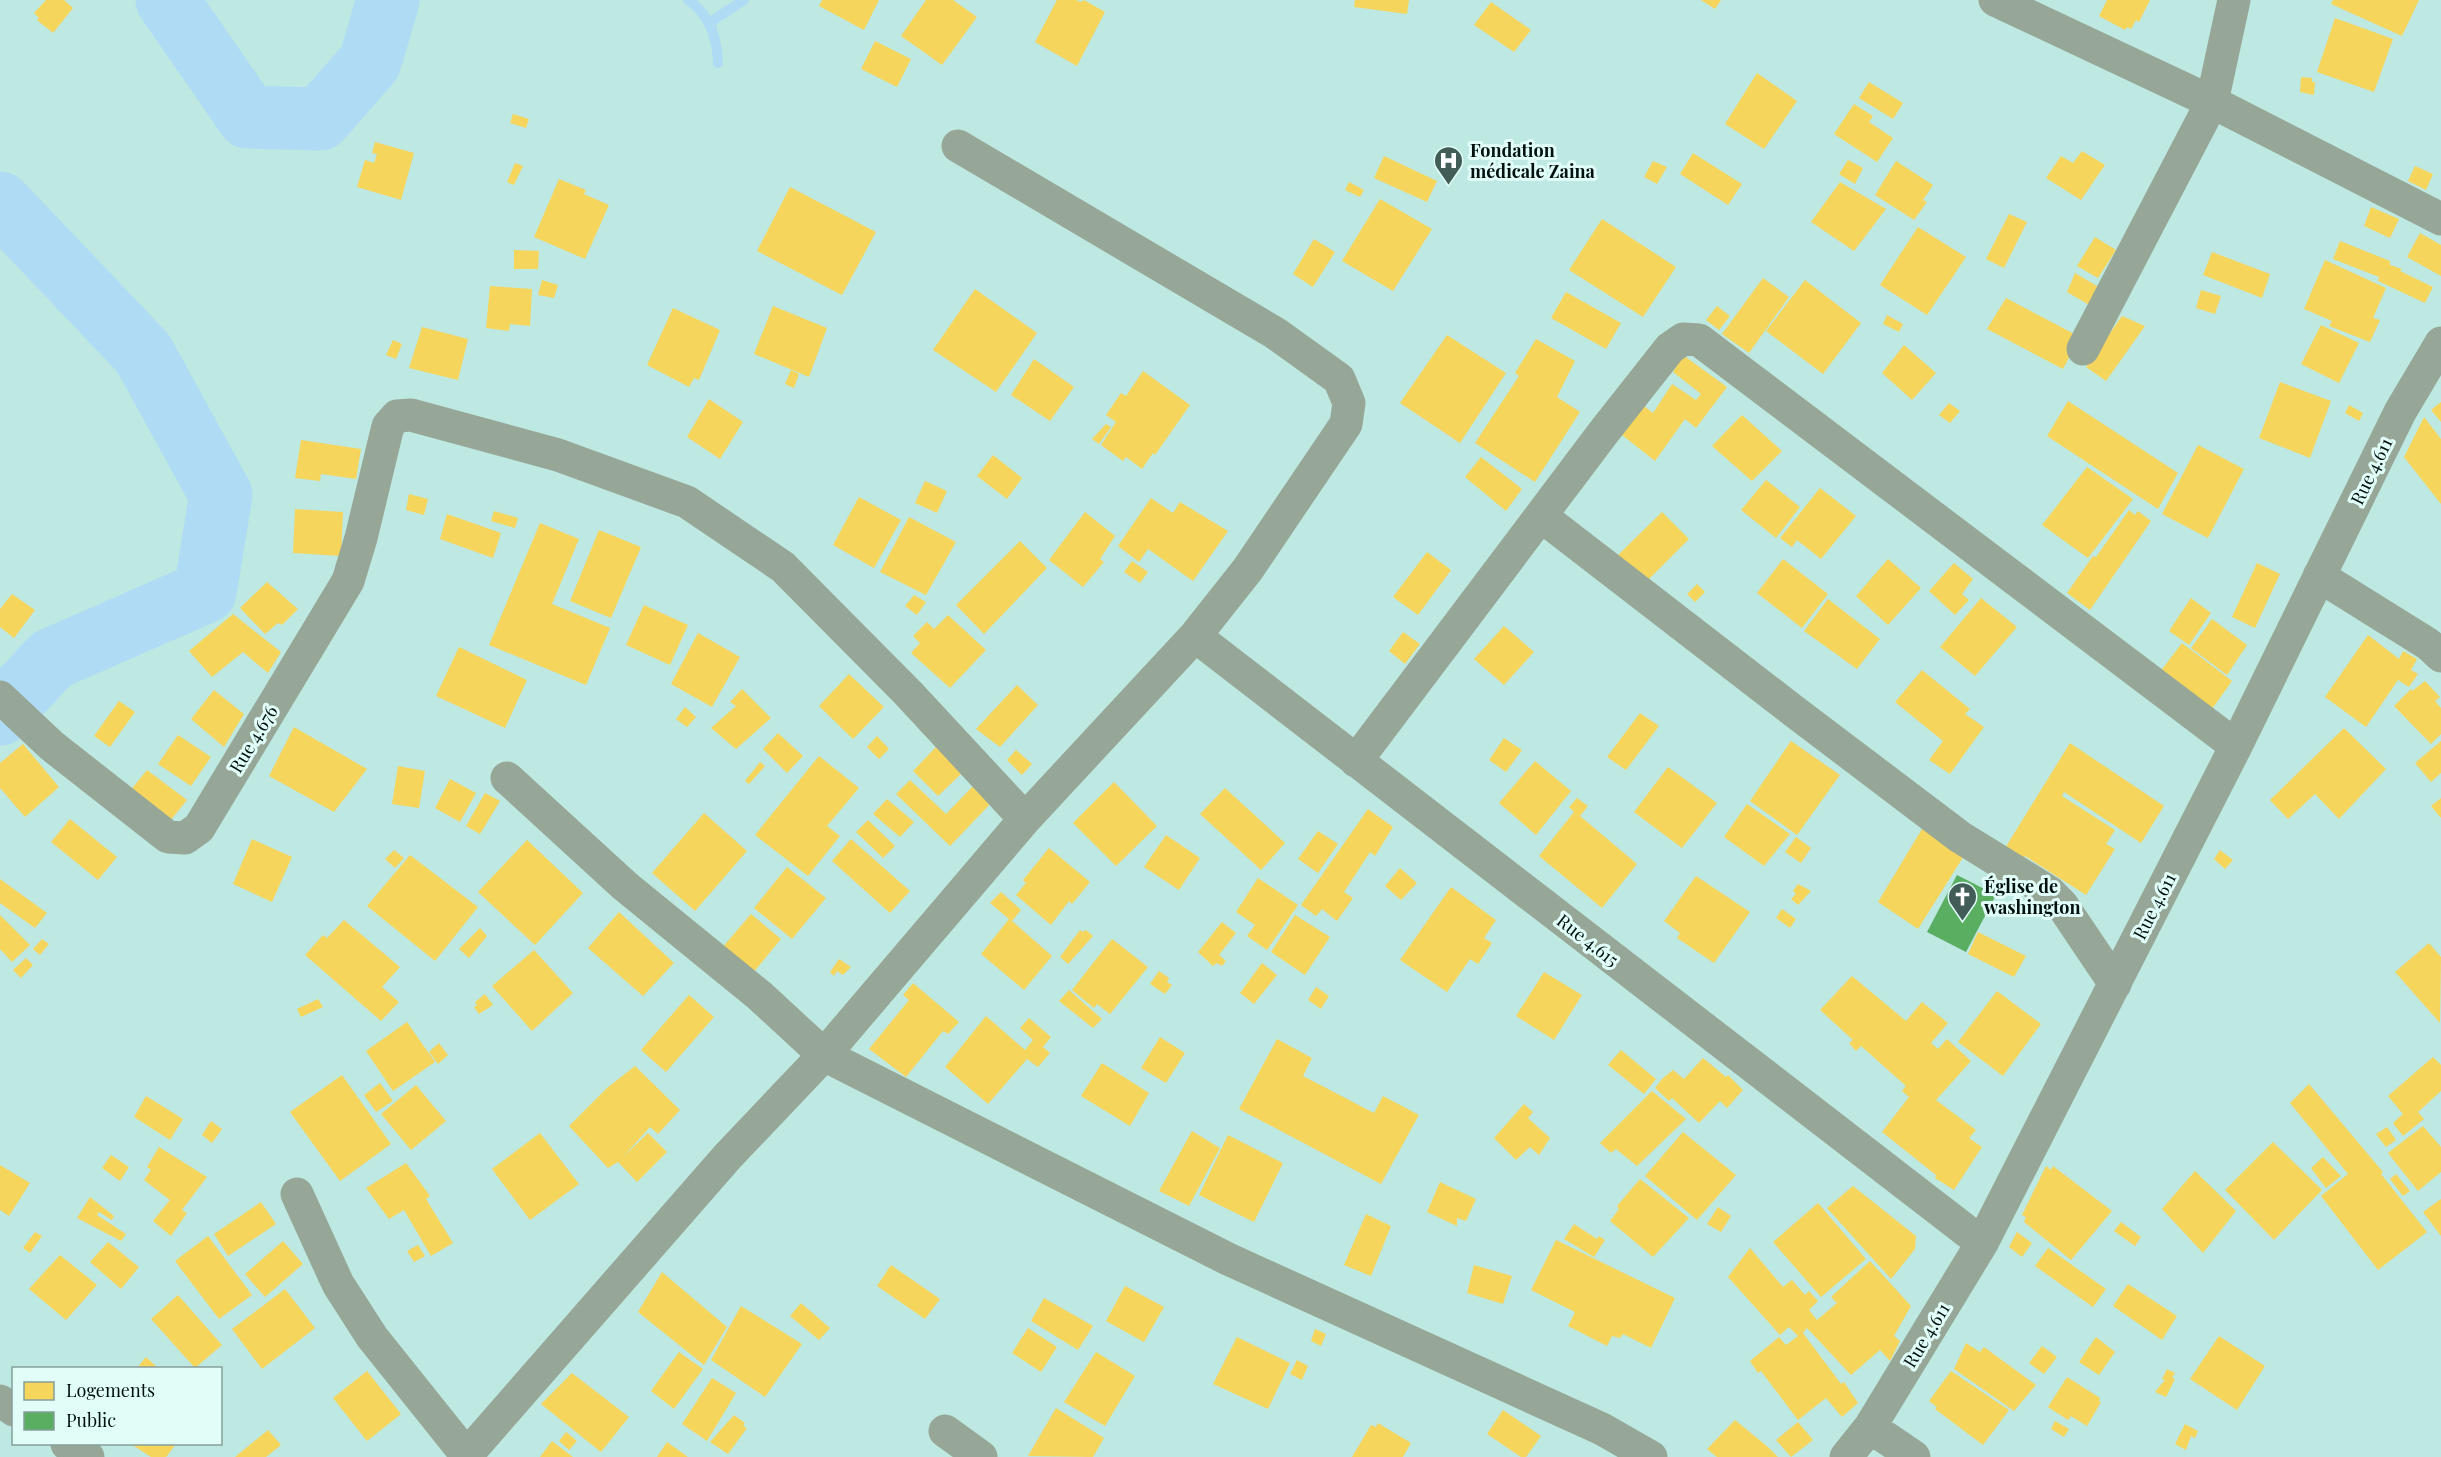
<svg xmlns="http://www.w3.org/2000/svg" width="2441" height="1457" font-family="'Playfair Display',serif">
<rect width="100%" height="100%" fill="#bee8e2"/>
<path fill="#f6d55c" d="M46,0H64L73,8L53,33L37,20L39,18L34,13Z
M822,0H879L864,30L819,6Z
M926,0H953L977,17L942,65L901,36Z
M1057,0H1076L1081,2L1084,0L1105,12L1077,66L1035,42Z
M1355,0H1409L1407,14L1354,7Z
M1701,0H1721L1715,9Z
M2107,0H2150L2139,22L2136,20L2131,29L2127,27L2125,30L2099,16Z
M2333,0H2419L2402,36L2331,4Z
M1491,2L1531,30L1514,52L1474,25Z
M2335,18L2393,39L2374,92L2317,72Z
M875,41L911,59L897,87L861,69Z
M1757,73L1797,101L1764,149L1725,124Z
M2301,77L2312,78V82H2315L2314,95L2300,92Z
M1869,82L1903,103L1893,119L1859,98Z
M1854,104L1873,116L1869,122L1893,138L1877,162L1834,134Z
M513,114L529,119L526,128L510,123Z
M375,142L414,153L401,200L357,187L365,160L374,163L377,154L372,153Z
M2082,151L2105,165L2081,200L2046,178L2061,156L2073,163Z
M1693,153L1742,184L1728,205L1680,174Z
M1384,156L1437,181L1427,202L1374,178Z
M1848,160L1863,168L1855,184L1839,174Z
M1653,161L1667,167L1657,184L1644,177Z
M1896,161L1933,185L1923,200L1927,202L1914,220L1875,195Z
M515,163L523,166L514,185L507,182Z
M2415,166L2433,174L2426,190L2408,181Z
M559,179L586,190L584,194L609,205L585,259L534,237Z
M1349,182L1364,190L1360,197L1345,190Z
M1840,182L1886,209L1854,251L1811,222Z
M790,187L876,232L842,295L757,251Z
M1380,199L1432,229L1393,291L1342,261Z
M2371,207L2399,219L2390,238L2364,226Z
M2009,214L2027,222L2004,268L1986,259Z
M1602,219L1676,267L1643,317L1569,270Z
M1918,227L1966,257L1927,315L1880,285Z
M2420,233L2441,245V276L2407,257Z
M2095,237L2116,250L2098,278L2077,266Z
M1314,239L1335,252L1313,287L1293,274Z
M2340,241L2390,261V265L2402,269L2400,271L2433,287L2425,303L2378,281L2379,277L2333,259Z
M514,250L539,251L538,269H514Z
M2212,252L2270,274L2262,298L2203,275Z
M2325,260L2386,288L2373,318L2380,320L2370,342L2329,326L2332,321L2304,309Z
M2075,273L2107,292L2098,310L2067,292Z
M1763,278L1789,297L1749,353L1722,334Z
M542,280L558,285L554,298L538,295Z
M1805,280L1861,323L1823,374L1766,331Z
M490,286L532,289L530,326L510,324L509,331L486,328Z
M975,289L1037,333L996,392L933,350Z
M2201,290L2221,296L2215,314L2196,308Z
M1566,292L1621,323L1606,349L1551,318Z
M2006,298L2080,337L2063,369L1987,329Z
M773,306L827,328L809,377L754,354Z
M1717,306L1730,316L1719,330L1706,320Z
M673,308L720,330L699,380L694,378L689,387L647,365Z
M1887,315L1903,324L1899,332L1883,324Z
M2122,316L2145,326L2106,381L2086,367Z
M2321,325L2359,343L2339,383L2301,364Z
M422,327L468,339L458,380L409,368Z
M1447,335L1506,373L1460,443L1400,403Z
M1536,339L1575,361L1557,397L1580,412L1535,482L1475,443L1519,376L1515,373Z
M393,340L402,344L396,359L386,355Z
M1904,345L1936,373L1912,400L1882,373Z
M1683,355L1727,387L1696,428L1685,419L1655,461L1622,435L1644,406L1653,413L1672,384L1696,400L1701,394L1673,372Z
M1034,359L1074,387L1050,421L1011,395Z
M791,370L799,374L794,388L785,384Z
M1143,371L1190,405L1155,455L1153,453L1142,469L1126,457L1123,461L1101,445L1116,422L1106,415L1121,393L1126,396Z
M2280,382L2331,401L2310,458L2259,438Z
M709,399L743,422L720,459L687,437Z
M2068,401L2178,473L2158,509L2047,436Z
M2441,402V422L2431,410Z
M1949,403L1960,411L1950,423L1939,415Z
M2349,405L2363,413L2359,421L2345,413Z
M1742,415L1782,451L1752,481L1712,446Z
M2424,417L2441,439V504L2404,457Z
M1106,424L1111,427L1099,444L1092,439Z
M301,440L361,449L356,479L321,474L320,481L295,478Z
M2198,445L2244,469L2208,538L2162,514Z
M993,455L1022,478L1007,499L977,476Z
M1481,457L1522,489L1506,511L1465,477Z
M2087,467L2133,499L2088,558L2042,525Z
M1766,480L1800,507L1776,538L1741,510Z
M925,481L947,491L937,513L915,503Z
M1820,488L1856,516L1821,559L1797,540L1792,547L1780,538Z
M409,494L428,499L424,515L406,510Z
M859,497L901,520L874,568L833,545Z
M1151,498L1173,513L1180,502L1228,531L1193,581L1148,549L1139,562L1118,546Z
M295,509L343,512L341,556L293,553Z
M2129,510L2135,515L2138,511L2151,521L2090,610L2067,593L2093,556L2096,557Z
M494,511L518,518L515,528L491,521Z
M1085,512L1115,536L1100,559L1104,562L1083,587L1049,560Z
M1662,512L1689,539L1642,586L1614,559Z
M447,514L501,533L493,558L440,539Z
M909,517L956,542L926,595L880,572Z
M540,523L579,539L552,604L610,628L586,685L489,645Z
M599,530L641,547L611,618L570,601Z
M1020,541L1047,568L984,634L956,605Z
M1427,552L1451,570L1418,615L1393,597Z
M1783,559L1828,594L1802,628L1757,593Z
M1888,559L1921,588L1888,625L1856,596Z
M1132,561L1148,572L1140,583L1124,572Z
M1954,563L1973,579L1962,594L1969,600L1955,615L1929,591Z
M2257,563L2280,574L2255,628L2232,617Z
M267,582L298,609L282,625L278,623L265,634L240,608Z
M1697,584L1705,592L1695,602L1687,594Z
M12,594L35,610L14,638L0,627V609Z
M914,595L926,602L917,615L905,606Z
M1981,598L2017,627L1975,676L1940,647Z
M2191,598L2211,613L2189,645L2169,631Z
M1828,599L1880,639L1857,669L1804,631Z
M644,605L688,625L670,665L626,645Z
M233,614L281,652L268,673L243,652L212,677L189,651Z
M948,615L986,650L950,688L911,653L920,643L913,636L927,622L934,629Z
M2212,619L2247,645L2227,675L2191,648Z
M1504,626L1534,652L1504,685L1474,659Z
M1403,632L1420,644L1405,664L1389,651Z
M698,633L740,657L712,707L671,684Z
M2368,635L2399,659L2403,651L2417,659L2411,670L2418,674L2409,687L2398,680L2366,727L2325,697Z
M2182,643L2232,681L2212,709L2160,672Z
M459,647L527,680L505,728L436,696Z
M1922,670L1970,709L1965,714L1984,727L1950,774L1929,760L1943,741L1895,702Z
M849,674L884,707L853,739L819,706Z
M2425,681L2440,697L2435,701L2441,708V734L2431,744L2394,706L2411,689L2412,691Z
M1017,685L1038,705L1000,747L976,729Z
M742,689L771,718L736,749L711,728L736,706L730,702Z
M214,690L244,714L224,747L191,719Z
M119,701L135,712L110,747L94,736Z
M685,707L696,717L687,727L676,719Z
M1640,713L1659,726L1626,770L1607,757Z
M294,727L367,769L334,812L269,776Z
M2344,728L2386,769L2339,819L2315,794L2288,819L2270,800Z
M778,733L803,756L787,773L763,749Z
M178,735L211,757L191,786L158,764Z
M877,736L889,749L879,759L867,747Z
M1504,738L1522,750L1506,772L1489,760Z
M1791,741L1840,775L1797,835L1750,801Z
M2441,741V773L2431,782L2415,763Z
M2070,743L2164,806L2141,843L2064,792L2062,796L2115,830L2106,844L2115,849L2086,895L2025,856L2022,861L2005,848Z
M23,744L59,787L25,817L0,788V763Z
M936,747L962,773L938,796L913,771Z
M1016,750L1032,764L1022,775L1007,760Z
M819,756L859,788L827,826L840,836L808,876L755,835Z
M1535,761L1571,791L1536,835L1499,803Z
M760,762L765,766L749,784L745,781Z
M398,766L425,771L419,808L392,804Z
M1668,767L1717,803L1682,848L1634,812Z
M147,770L187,800L170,821L130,791Z
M450,779L476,793L460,822L435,808Z
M910,780L946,814L976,783L994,800L950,846L896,794Z
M1114,782L1157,826L1116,866L1073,823Z
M1225,788L1285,843L1261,870L1200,814Z
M485,793L500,801L480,834L466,826Z
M1577,798L1588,806L1580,816L1637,864L1602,908L1539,856L1574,812L1569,807Z
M2441,798V818L2431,806Z
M887,799L914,822L900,837L873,814Z
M1747,804L1790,834L1764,866L1724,837Z
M1368,809L1393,827L1375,856L1370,852L1344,892L1353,898L1337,921L1322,909L1316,916L1301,905Z
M704,813L747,851L695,911L652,873Z
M70,819L117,857L98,880L51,842Z
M868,820L895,846L883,858L856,832Z
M1925,824L1967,851L1918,929L1878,902Z
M1318,831L1338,844L1318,873L1298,859Z
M1166,835L1200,858L1179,890L1144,867Z
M1796,837L1811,848L1801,863L1785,852Z
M252,839L292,857L272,902L233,884Z
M851,839L910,891L890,913L832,861Z
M527,840L583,893L535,945L478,892Z
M1049,848L1090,882L1072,904L1069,901L1051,925L1016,895L1026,883L1023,880Z
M394,850L404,858L395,868L385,859Z
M2220,850L2233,860L2225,869L2214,859Z
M410,855L478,907L435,961L367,906Z
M787,867L826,898L792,939L754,908Z
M1400,868L1417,883L1401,900L1385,886Z
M1696,876L1750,912L1714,963L1677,938L1680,933L1664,921Z
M1258,878L1298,905L1267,950L1247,936L1255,925L1236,912Z
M0,879L47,913L35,928L0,903Z
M1798,884L1811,891L1798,905L1791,899L1796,894L1793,891Z
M1451,887L1496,920L1484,938L1492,943L1478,964L1470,959L1447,992L1400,960Z
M1001,892L1021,910L1012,921L1052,956L1024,990L981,954L1009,919L990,903Z
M1782,909L1796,919L1790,928L1776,918Z
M619,912L674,963L643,996L588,948Z
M751,914L781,939L753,973L722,948Z
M0,915L30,945L12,962L0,949Z
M1295,915L1330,937L1305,975L1271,952Z
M344,920L400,967L382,987L399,1002L381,1021L305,955L323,935L327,938Z
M1222,922L1236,933L1219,955L1226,961L1222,966L1217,963L1213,966L1198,952Z
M480,928L487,936L469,958L459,949Z
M1080,930L1083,932L1086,930L1093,936L1068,964L1060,957Z
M1978,932L2026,956L2014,977L1968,954Z
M42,939L49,944L40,955L33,949Z
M1112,939L1148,967L1110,1014L1097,1004L1094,1008L1072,990Z
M2429,943L2441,957L2440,1023L2395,972Z
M534,950L573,993L532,1031L492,986Z
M26,958L33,965L21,978L13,970Z
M839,959L851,967L843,975L837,971L834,976L830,972Z
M1262,963L1277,975L1254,1004L1240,993Z
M1159,971L1169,978L1167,982L1172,985L1165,994L1150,984Z
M1544,972L1582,995L1554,1040L1516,1016Z
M1852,976L1906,1021L1922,1002L1948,1023L1931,1043L1938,1049L1947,1039L1971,1061L1936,1100L1976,1130L1969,1138L1982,1147L1954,1190L1935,1178L1936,1175L1882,1132L1909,1097L1902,1091L1906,1086L1861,1046L1856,1051L1849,1043L1853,1040L1820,1010Z
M913,983L959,1022L948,1034L943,1031L906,1077L869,1049L909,1000L903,995Z
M1316,987L1329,996L1321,1009L1308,1000Z
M1069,990L1102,1019L1093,1028L1059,1001Z
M1997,991L2041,1024L2003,1076L1958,1042Z
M485,994L493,1005L479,1014L474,1007L477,1005L475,1002Z
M689,995L714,1017L666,1072L641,1050Z
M318,999L323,1007L301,1017L297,1009Z
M986,1016L1025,1050L1033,1040L1020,1028L1029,1018L1051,1037L1043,1047L1050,1053L1038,1067L1027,1059L988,1104L945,1067Z
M407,1022L435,1062L393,1091L366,1051Z
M1160,1037L1185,1053L1166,1083L1141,1068Z
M1277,1039L1312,1058L1303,1076L1374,1113L1383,1096L1419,1115L1381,1184L1239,1109Z
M439,1043L448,1055L438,1064L429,1052Z
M1621,1050L1656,1079L1644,1094L1608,1065Z
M2433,1057L2441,1065V1091L2418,1112L2424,1119L2403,1136L2393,1123L2403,1114L2388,1096Z
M1703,1058L1726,1077L1728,1075L1743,1090L1727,1108L1720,1101L1699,1123L1672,1098L1669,1101L1655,1088L1662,1079L1673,1070L1684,1079Z
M1102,1063L1149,1093L1130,1126L1081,1096Z
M635,1066L680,1110L658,1134L650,1127L623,1157L648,1133L667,1152L637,1182L618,1162L608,1168L569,1126L607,1088Z
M342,1075L391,1144L340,1181L290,1112Z
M380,1083L393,1101L376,1112L364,1095Z
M2309,1084L2383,1172L2381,1174L2427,1232L2378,1270L2321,1196L2348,1174L2290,1103Z
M416,1085L446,1121L411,1150L381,1114Z
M1652,1091L1686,1119L1637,1166L1616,1149L1611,1153L1600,1143Z
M146,1096L183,1119L170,1140L134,1117Z
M1524,1104L1533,1112L1528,1118L1550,1138L1539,1155L1530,1147L1516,1160L1494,1138Z
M211,1121L222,1129L212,1143L202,1135Z
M2423,1126L2441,1147V1172L2418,1191L2388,1153Z
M2387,1127L2396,1140L2386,1147L2376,1134Z
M1192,1131L1220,1148L1189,1206L1159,1191Z
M1683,1132L1736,1175L1697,1220L1645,1176Z
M540,1133L579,1184L530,1220L492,1169Z
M1228,1135L1283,1163L1254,1222L1199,1195Z
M2273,1142L2322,1190L2274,1240L2225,1190Z
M159,1147L207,1177L182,1210L187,1213L171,1236L153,1221L170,1200L144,1180L151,1170L147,1167Z
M111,1155L129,1167L120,1181L102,1168Z
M2323,1157L2341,1176L2326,1188L2311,1168Z
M406,1163L430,1196L426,1199L453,1243L431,1256L404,1210L389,1219L366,1188Z
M0,1165L30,1183L9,1216L0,1210Z
M2046,1166L2051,1170L2053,1166L2112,1211L2071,1260L2024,1222L2026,1217L2022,1215Z
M2195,1171L2236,1211L2203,1253L2162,1209Z
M2396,1174L2410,1191L2403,1196L2390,1179Z
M1640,1179L1689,1218L1653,1257L1610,1221L1619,1209L1617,1206Z
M1440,1182L1476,1199L1466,1221L1457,1218V1226L1427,1212Z
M1853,1186L1916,1236L1915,1249L1891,1279L1827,1208Z
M90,1197L114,1216L112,1220L99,1212L97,1215L126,1234L121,1241L77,1218Z
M2441,1199V1236L2423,1212Z
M261,1202L276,1224L228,1256L214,1234Z
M1818,1203L1866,1259L1821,1297L1773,1242Z
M1718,1207L1731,1216L1721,1232L1707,1224Z
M1366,1214L1391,1226L1371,1276L1344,1265Z
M2121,1222L2141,1237L2135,1246L2114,1231Z
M1574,1224L1597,1239L1599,1236L1605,1240L1594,1257L1564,1239Z
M35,1232L42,1236L30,1253L23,1248Z
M2017,1232L2032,1243L2022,1257L2009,1247Z
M208,1236L252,1295L219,1319L175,1261Z
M1556,1240L1675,1298L1651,1348L1623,1334L1620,1338L1612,1336L1607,1346L1568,1326L1575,1312L1531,1290Z
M283,1241L303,1264L265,1297L245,1274Z
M108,1242L139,1267L121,1289L90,1262Z
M418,1245L425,1256L414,1262L407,1251Z
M1750,1248L1783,1287L1792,1280L1805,1295L1809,1291L1818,1301L1809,1310L1817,1320L1837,1303L1831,1297L1870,1261L1911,1306L1894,1336L1900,1341L1890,1361L1880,1350L1851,1375L1807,1328L1803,1333L1841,1384L1844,1382L1858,1403L1842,1417L1826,1398L1798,1420L1761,1371L1758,1373L1750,1361L1779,1337L1786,1345L1798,1336L1789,1327L1780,1335L1728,1277Z
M2048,1248L2106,1289L2093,1307L2035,1266Z
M60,1255L97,1285L66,1320L29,1289Z
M891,1265L940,1299L925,1319L877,1286Z
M1474,1265L1512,1276L1503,1304L1467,1293Z
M662,1272L727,1327L704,1365L638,1312Z
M2128,1284L2177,1316L2162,1340L2113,1306Z
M1125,1286L1164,1307L1144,1342L1106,1321Z
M285,1289L315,1328L262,1369L232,1329Z
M178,1295L222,1345L195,1368L151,1319Z
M1044,1298L1093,1326L1078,1350L1031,1321Z
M801,1303L830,1328L819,1340L790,1316Z
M741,1306L802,1344L765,1397L711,1360Z
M1028,1328L1057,1347L1041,1372L1012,1353Z
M1315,1329L1326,1334L1321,1346L1311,1341Z
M2219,1336L2265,1366L2237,1410L2190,1379Z
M1237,1337L1290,1363L1268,1409L1213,1384Z
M2096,1337L2115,1352L2099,1375L2079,1362Z
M1966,1343L1980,1352L1984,1347L2036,1385L2014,1411L1954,1369Z
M2042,1346L2057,1357L2044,1374L2029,1363Z
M679,1352L703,1369L674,1409L651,1391Z
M1096,1352L1135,1376L1105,1426L1064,1402Z
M146,1357L158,1368H137Z
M1297,1360L1308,1366L1302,1380L1290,1374Z
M2167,1369L2175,1373L2172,1378L2175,1379L2166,1397L2155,1392L2165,1380L2162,1379Z
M367,1371L401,1414L367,1441L333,1398Z
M1951,1371L2009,1410L1983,1445L1935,1409L1937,1407L1929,1401Z
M572,1373L629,1417L601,1452L541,1404Z
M2067,1377L2100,1398L2099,1401L2101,1402L2087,1426L2071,1416L2068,1420L2048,1407Z
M712,1378L736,1393L707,1441L682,1424Z
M1056,1408L1104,1438L1093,1457L1028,1456Z
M1503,1410L1541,1436L1526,1457H1521L1487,1434Z
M734,1415L745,1423L743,1426L747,1428L728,1454L710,1442Z
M1735,1420L1768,1447L1778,1457H1717L1707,1449Z
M2055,1421L2069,1429L2064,1437L2051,1429Z
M1798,1422L1813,1440L1791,1457L1776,1440Z
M1378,1423L1411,1443L1403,1457H1352L1371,1425L1376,1427Z
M2185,1424L2198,1431L2195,1438L2191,1436L2186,1450L2175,1444Z
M268,1430L281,1445L266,1457H235Z
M566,1432L577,1441L569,1450L559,1441Z
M552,1441L573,1457H540Z
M667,1442L688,1457H657Z
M131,1444H176L166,1457H151Z"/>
<path fill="#5aae61" d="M1957,875L1996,895L1966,952L1927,932Z"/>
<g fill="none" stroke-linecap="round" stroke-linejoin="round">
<path stroke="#afdbf4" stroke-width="10" d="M688,0C710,14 717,38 718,63
M712,27L710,22L744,0"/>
<path stroke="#afdbf4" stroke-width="63" d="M167,0L248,117L320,119L370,62L388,0
M0,203L143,353L221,495L205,592L52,659L0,714"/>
<path stroke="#97a797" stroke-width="33" d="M1995,0L2212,102L2441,219
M2083,349L2212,102L2234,0
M1541,516L1791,709L1960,837L2049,892L2062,905L2115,984
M2319,576L2428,644L2441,656
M1195,636L1982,1243
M0,697L52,746L168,837L185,838L199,828L348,581L361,538L388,426L397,416L411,415L558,455L687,502L783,567L908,693L1025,819
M1356,761L1603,433L1670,348L1683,339L1699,340L2236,746
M507,778L625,886L760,996L824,1055L1228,1259L1602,1429L1651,1457
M297,1194L338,1284L372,1337L468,1457
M0,1401L14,1410
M1870,1427L1914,1457
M945,1431L981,1457
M67,1444L88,1457
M465,1457L728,1156L824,1055L1025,819L1195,636L1248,569L1346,424L1349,403L1339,379L1275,333L958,146
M1846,1457L1870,1427L1982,1243L2236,746L2400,412L2441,343"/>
</g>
<defs>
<symbol id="hospital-pin" viewBox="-11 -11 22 30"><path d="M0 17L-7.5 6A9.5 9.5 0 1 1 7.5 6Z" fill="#425c58" stroke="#e0fdf8"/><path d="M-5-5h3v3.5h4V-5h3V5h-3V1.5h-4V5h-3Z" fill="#fff"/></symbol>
<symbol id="church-pin" viewBox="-11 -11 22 30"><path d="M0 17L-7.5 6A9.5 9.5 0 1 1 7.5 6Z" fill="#425c58" stroke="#e0fdf8"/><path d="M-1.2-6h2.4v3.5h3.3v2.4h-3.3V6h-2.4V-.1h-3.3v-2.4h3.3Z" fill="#fff"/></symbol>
</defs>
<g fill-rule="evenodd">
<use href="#hospital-pin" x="1432" y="144" width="33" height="45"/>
<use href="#church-pin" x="1946" y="880" width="33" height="45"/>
</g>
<g text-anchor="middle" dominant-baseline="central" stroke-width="6" stroke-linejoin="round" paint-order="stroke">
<g font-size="18" font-weight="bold" fill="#00100e" stroke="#e0fdf8" text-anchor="start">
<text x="1470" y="150">Fondation<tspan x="1470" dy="21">médicale Zaina</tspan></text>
<text x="1984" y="886">Église de<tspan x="1984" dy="21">washington</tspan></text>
</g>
<g font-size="18" fill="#00100e" stroke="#e0fdf8">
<text transform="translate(2371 471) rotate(-64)">Rue 4.611</text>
<text transform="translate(253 739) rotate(-59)">Rue 4.676</text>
<text transform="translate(2154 906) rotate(-63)">Rue 4.611</text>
<text transform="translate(1588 940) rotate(38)">Rue 4.615</text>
<text transform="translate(1926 1335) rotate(-59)">Rue 4.611</text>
</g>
</g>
<rect x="12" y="1367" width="210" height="78" fill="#e0fdf8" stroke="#869e9a" stroke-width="1.5"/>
<rect x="24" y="1382" width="30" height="18" fill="#f6d55c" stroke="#869e9a" stroke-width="1.5"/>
<text x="66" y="1397" font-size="18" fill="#00100e">Logements</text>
<rect x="24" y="1412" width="30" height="18" fill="#5aae61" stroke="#869e9a" stroke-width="1.5"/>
<text x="66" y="1427" font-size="18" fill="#00100e">Public</text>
</svg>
